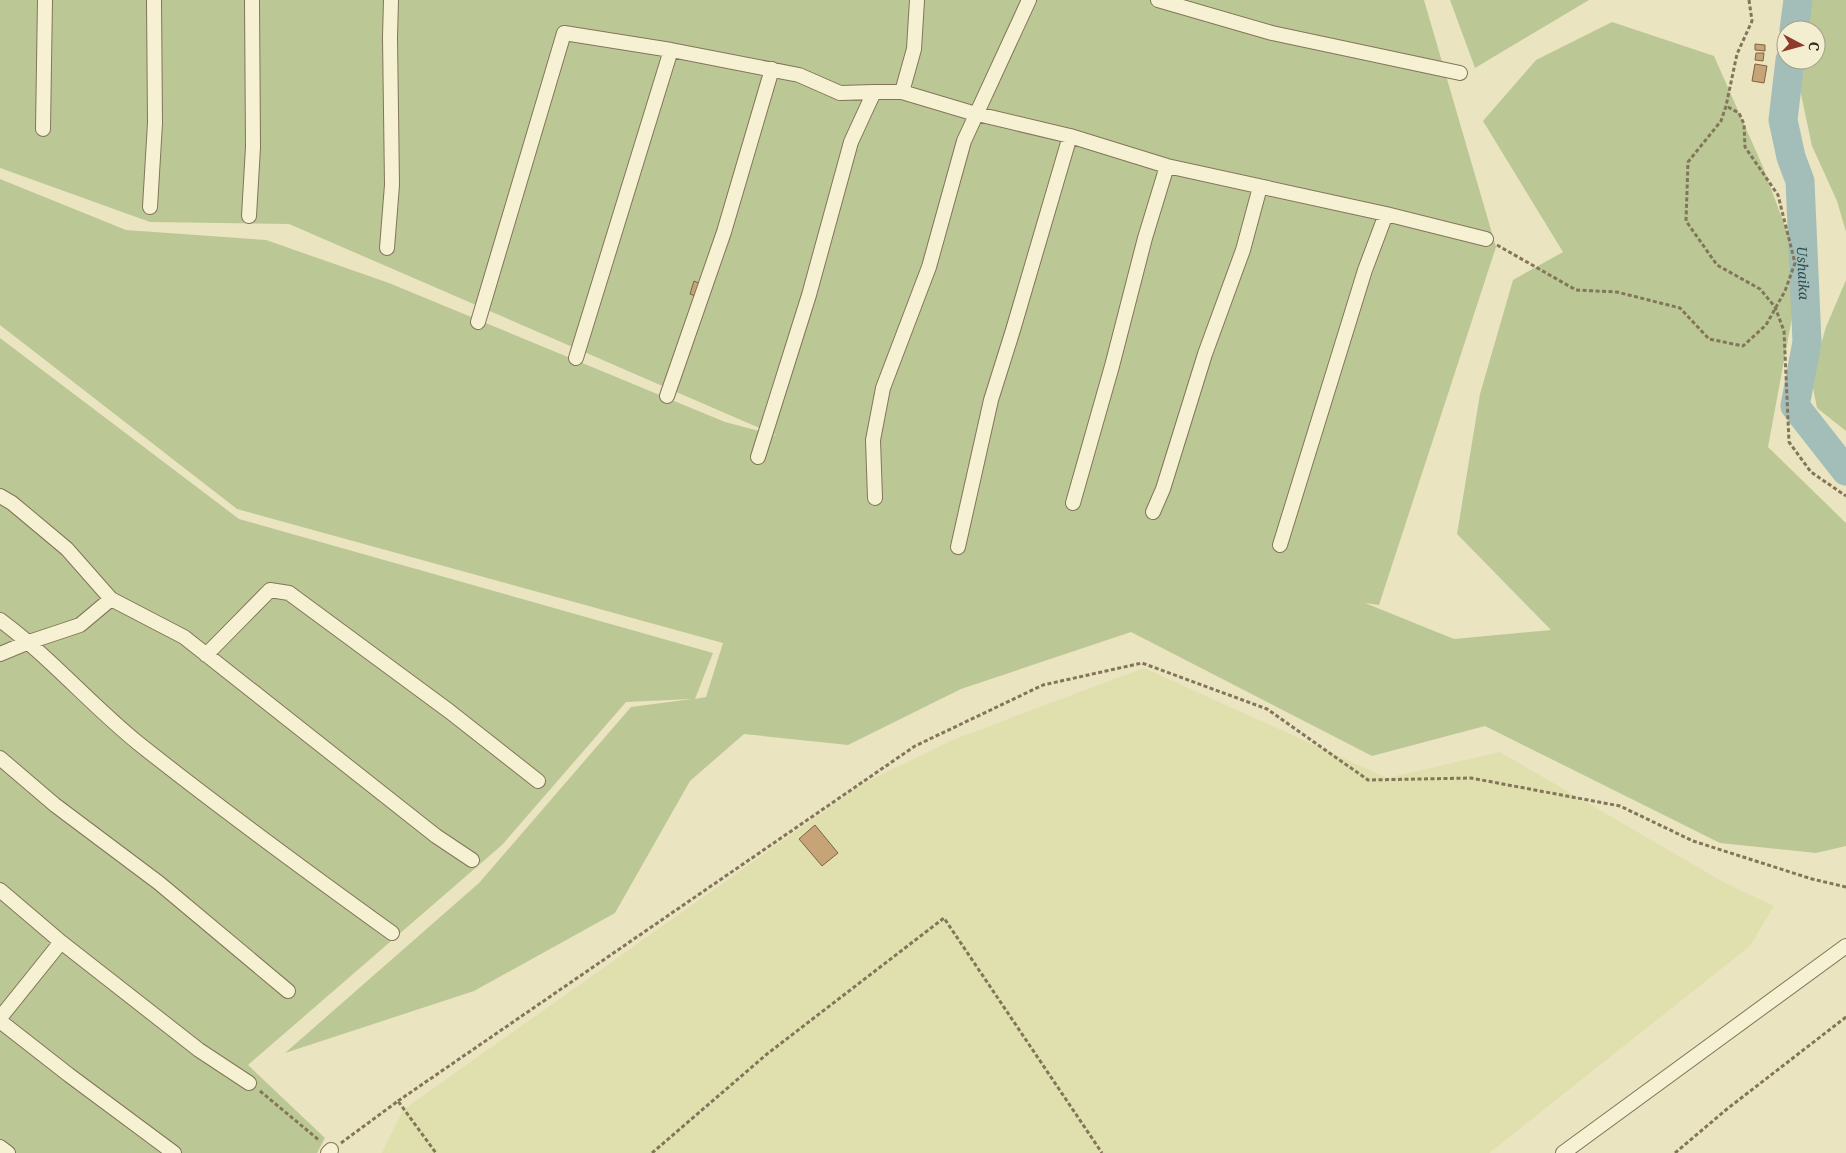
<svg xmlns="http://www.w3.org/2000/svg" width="1846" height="1153" font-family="'Noto Serif',serif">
<rect width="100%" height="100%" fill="#ebe4c0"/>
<path fill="#e0dfae" d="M1144,668L1387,778L1500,752L1725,883L1774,906L1750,946L1489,1153H382L403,1110L864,783L955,739Z"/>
<path fill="#bbc895" d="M0,0H1424L1496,247L1379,605L1365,603L1454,639L1551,630L1457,534L1480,394L1513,280L1563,252L1483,121L1536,60L1612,22L1714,56L1763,167L1801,269L1768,447L1846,523V846L1816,853L1720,843L1485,726L1372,756L1131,632L961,689L848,745L744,734L690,781L615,913L474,991L285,1053L479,883L631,707L692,699L626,702L502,845L248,1065L325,1138L317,1153H0V338L239,519L713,653L695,699L706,697L723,643L237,509L0,325V179L126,230L266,240L389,283L725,422L778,436L289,224L150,222L0,168Z
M1450,0H1589L1475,68Z
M1812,0H1846V232L1837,201L1812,146L1798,80L1802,60H1816V30H1806Z
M1846,280V431L1817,408L1811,378L1826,327Z"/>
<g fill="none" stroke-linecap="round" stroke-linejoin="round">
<g stroke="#a3bdb9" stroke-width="29">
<path d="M1794,30L1798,0"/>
<path id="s1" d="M1790,60L1783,120L1791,157L1800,181L1807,342L1795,406L1846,471"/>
</g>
</g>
<path fill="#c7a478" stroke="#806341" d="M1755,44L1765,45V51L1755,50Z
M1756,53H1764L1763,61L1755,60Z
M1755,64L1767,66L1764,83L1752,81Z
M694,281L701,284L698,297L690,294Z
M815,825L838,853L822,866L799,839Z"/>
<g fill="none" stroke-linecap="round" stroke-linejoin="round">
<defs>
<path id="minor" d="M1158,0L1272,33L1460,73
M902,92L914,49L917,0
M43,129L45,0
M150,207L155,123L154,0
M249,216L253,147L252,0
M387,248L392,185L390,37L391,0
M478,322L564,33L671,50L799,75L840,93L874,92
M576,358L671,50
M667,396L724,232L772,69
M758,457L809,295L851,142L874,92H902L969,112L1070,136L1167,166L1386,214L1486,239
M0,496L12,503L67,549L111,599L184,637L436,836L472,860
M875,498L873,440L883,388L929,267L964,141L1029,0
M1073,503L1112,366L1145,238L1167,166
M1153,512L1163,489L1205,354L1243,250L1260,187
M1280,545L1365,270L1386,214
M958,547L991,400L1013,330L1070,136
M0,620C50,657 90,704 138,743C221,809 306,871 392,933
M0,654L29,642L80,625L111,599
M206,655L270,590L289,593L449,711L538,781
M0,758L55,805L159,883L288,991
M0,890L61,942L199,1050L249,1083
M0,1018L61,942
M0,1021L69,1075L174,1153
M0,1147L8,1153
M328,1153L331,1150
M1563,1153L1846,946"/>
</defs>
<use href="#minor" stroke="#837559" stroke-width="16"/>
<path stroke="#837559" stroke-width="3" stroke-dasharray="4 2.5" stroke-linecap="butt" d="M1749,0L1752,21L1737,54L1726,106L1721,121L1688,162L1686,221L1717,265L1760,289L1775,307L1784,331L1789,442L1811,472L1846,496
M1497,245L1576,290L1617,292L1680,308L1709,339L1743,346L1766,325L1785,291L1795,263L1778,195L1745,147L1744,124L1739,113L1726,106
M260,1091L320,1141
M398,1101L915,746L1043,685L1142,663L1267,709L1368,780L1471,778L1620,806L1693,841L1812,879L1846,887
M341,1143L398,1101L436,1153
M652,1153L767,1054L944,918L1102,1153
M1675,1153L1727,1109L1846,1017"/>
<use href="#minor" stroke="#f6f1d3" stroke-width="14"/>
</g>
<g text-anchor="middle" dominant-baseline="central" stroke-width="4" stroke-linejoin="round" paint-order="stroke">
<g font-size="14" font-style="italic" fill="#2d4f52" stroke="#f3eed0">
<text stroke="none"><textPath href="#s1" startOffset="216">Ushaika</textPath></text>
</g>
</g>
<g transform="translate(1801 45) rotate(96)"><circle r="24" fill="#f3eed0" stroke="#a6a088"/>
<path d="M0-4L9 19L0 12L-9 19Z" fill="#8e3b2d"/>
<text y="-8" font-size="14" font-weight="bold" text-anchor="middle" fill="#332b1d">С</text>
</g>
</svg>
